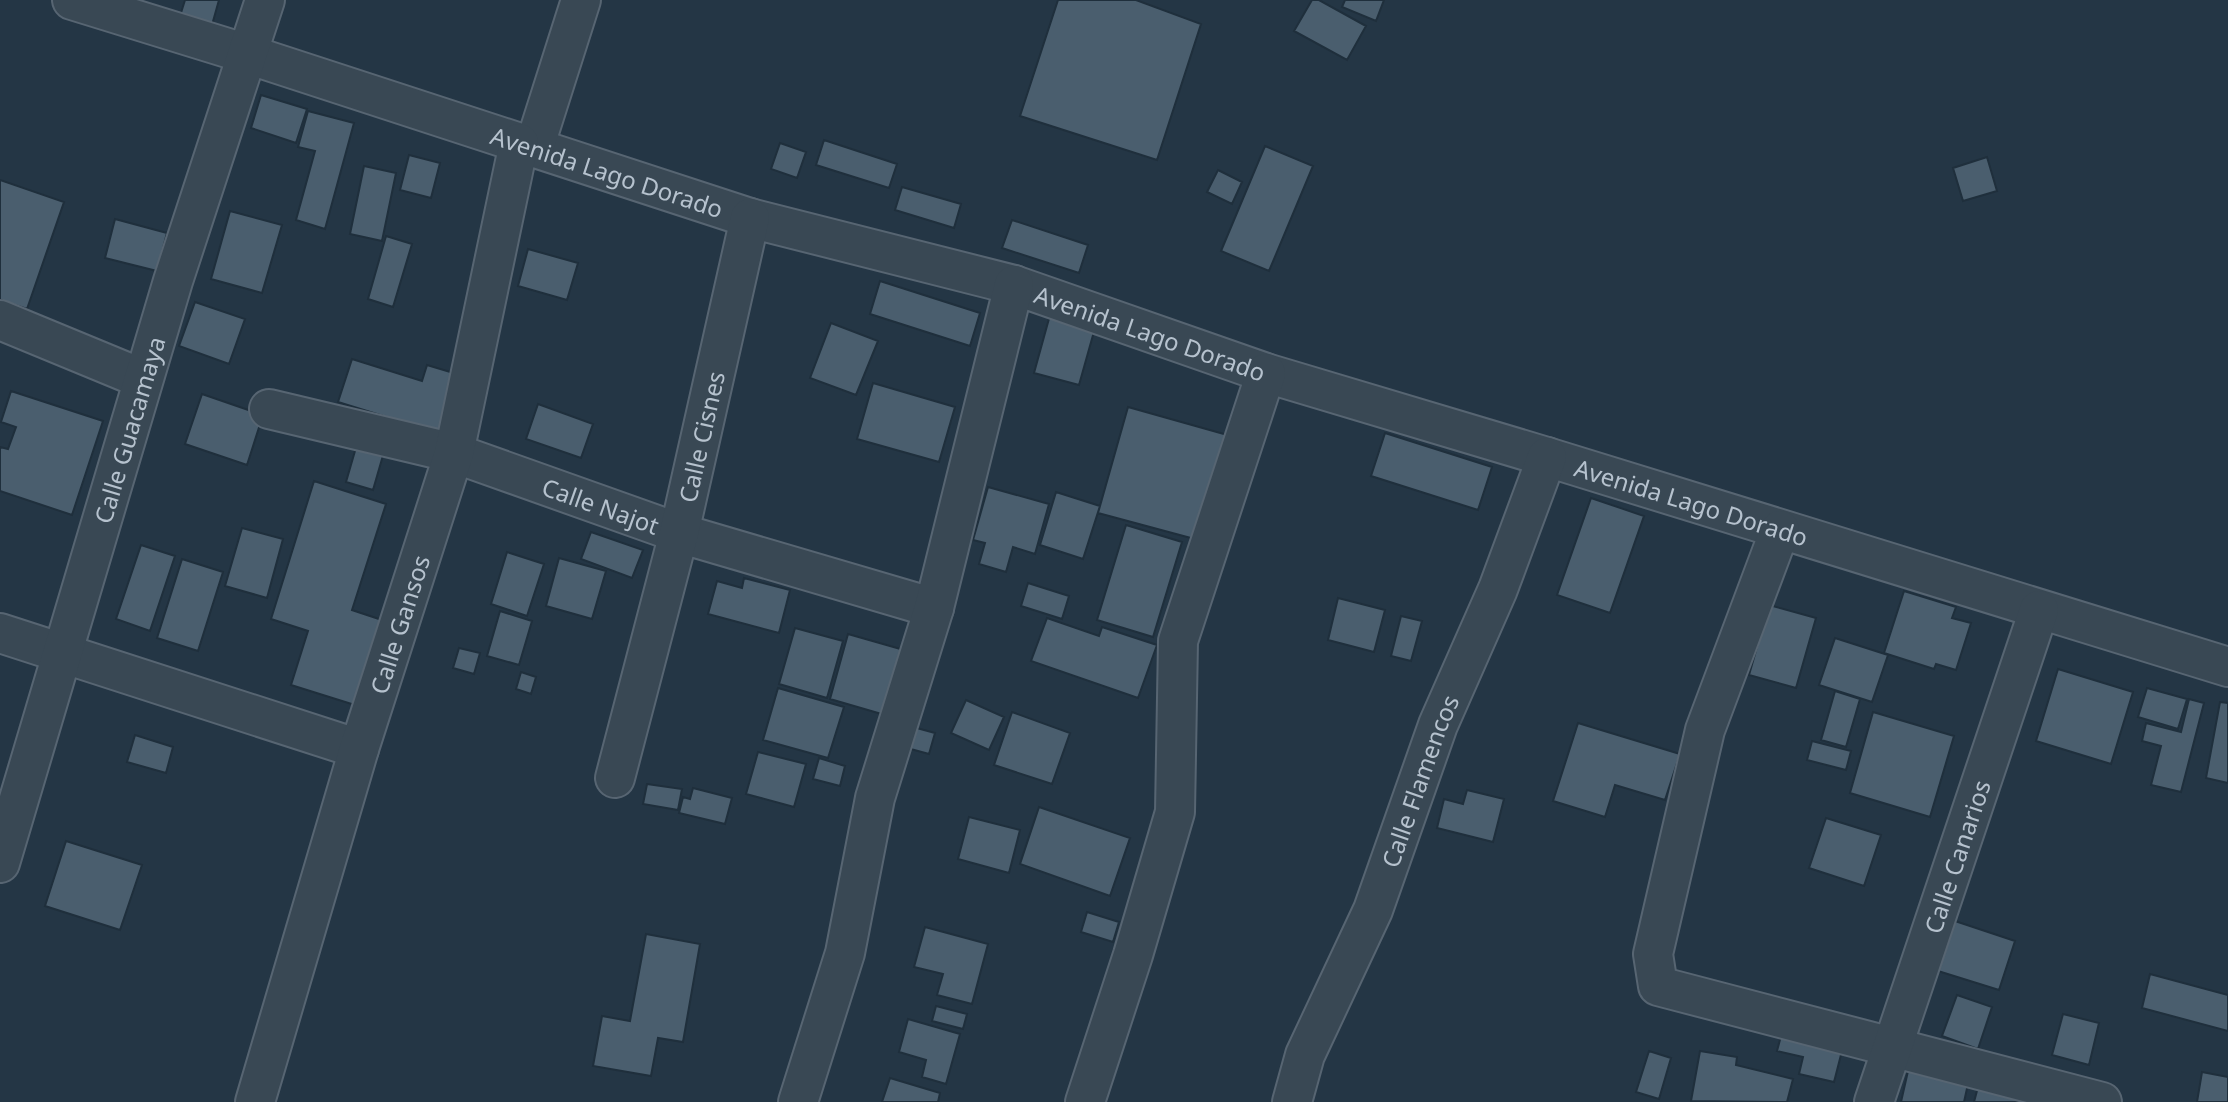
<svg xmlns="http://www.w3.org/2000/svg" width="2228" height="1102" font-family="'Noto Sans',sans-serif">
<rect width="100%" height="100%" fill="#243645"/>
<path fill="#4a5e6e" stroke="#1f2f3c" stroke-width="2" d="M185,0H219L212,25L180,16Z
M1058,0H1136L1201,24L1157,160L1020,116Z
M1312,0H1319L1366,26L1347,60L1294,31Z
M1345,0H1384L1376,21L1342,7Z
M261,95L307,109L296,143L251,128Z
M308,111L354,123L325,229L296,220L315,151L298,147Z
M824,140L897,164L889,188L816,165Z
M780,143L806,152L797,178L771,169Z
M1265,146L1313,166L1269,271L1221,251Z
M409,155L440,163L431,198L400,190Z
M1987,157L1997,191L1963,201L1953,168Z
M364,166L396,173L382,241L350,234Z
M1218,170L1242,182L1232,204L1207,192Z
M0,180L64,202L27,309L0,300Z
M902,187L961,204L954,228L895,210Z
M230,211L282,225L262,293L211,279Z
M115,219L167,233L157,271L105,258Z
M1012,220L1088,245L1079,273L1002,248Z
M386,236L412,244L393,307L368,299Z
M528,249L578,263L567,300L518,286Z
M880,281L980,313L970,346L870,314Z
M195,302L245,319L229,364L179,346Z
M1050,315L1095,328L1079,385L1034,373Z
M831,323L878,341L856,395L810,378Z
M352,359L422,381L427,365L457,374L438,433L338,402Z
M873,383L955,407L939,462L857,439Z
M11,391L103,421L72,515L0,491V447L8,449L16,427L1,422Z
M202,394L263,415L247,465L185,444Z
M538,404L593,424L581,458L526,439Z
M1128,407L1231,436L1202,541L1098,513Z
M1385,433L1492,467L1478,510L1371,476Z
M357,444L384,452L373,490L346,482Z
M314,481L386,504L352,610L385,621L358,706L291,685L308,631L271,619Z
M988,487L1049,504L1035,554L1013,547L1006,572L979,564L985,543L973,540Z
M1056,492L1100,506L1083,559L1040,545Z
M1591,498L1644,516L1610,613L1557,595Z
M1126,525L1182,542L1153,637L1097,620Z
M242,528L283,539L267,598L225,586Z
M591,532L643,550L632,578L581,559Z
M141,545L175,556L150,631L116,619Z
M507,552L544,564L527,616L491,604Z
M559,558L606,571L592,619L546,606Z
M182,559L223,572L198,651L157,638Z
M744,578L790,590L779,633L708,614L717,581L742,588Z
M1028,583L1069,596L1062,619L1021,606Z
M1904,591L1956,607L1952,618L1971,623L1956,670L1936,664L1934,669L1884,653Z
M1338,598L1385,610L1374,652L1328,640Z
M1769,605L1816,618L1796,688L1749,675Z
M500,611L532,621L519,665L487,656Z
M1401,616L1422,621L1411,661L1391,656Z
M1047,618L1099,636L1102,627L1157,645L1138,698L1031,661Z
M795,628L843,641L827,698L779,684Z
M848,634L904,650L885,715L830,699Z
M1835,638L1888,655L1872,702L1819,685Z
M459,648L480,653L474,674L453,668Z
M2058,669L2133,692L2111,764L2036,741Z
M521,672L536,677L531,694L516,689Z
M778,688L844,707L828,758L763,740Z
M2147,688L2187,699L2178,729L2138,717Z
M1835,691L1860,699L1846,747L1821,740Z
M2189,699L2204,703L2181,792L2151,785L2161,746L2142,741L2146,723L2181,732Z
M966,700L1004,717L989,750L951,733Z
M2220,702L2228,703V783L2206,778Z
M1012,712L1070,733L1052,784L994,765Z
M1873,712L1954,736L1930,817L1850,793Z
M1578,723L1680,754L1665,800L1615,785L1605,817L1553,801Z
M913,727L935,733L929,754L907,748Z
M135,735L173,747L166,773L127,762Z
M1812,741L1851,751L1846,770L1807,760Z
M758,752L806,764L794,807L746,794Z
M819,758L845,766L840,786L813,779Z
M647,784L682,789L678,810L643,804Z
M693,788L732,798L725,824L679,813L683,797L690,799Z
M1467,790L1504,799L1493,842L1437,828L1444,799L1463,804Z
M1039,807L1130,838L1110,896L1020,864Z
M969,817L1020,830L1009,873L958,859Z
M1826,818L1881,835L1864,886L1809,868Z
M66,841L142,865L120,930L45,906Z
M1087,912L1119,922L1113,942L1081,932Z
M1955,921L2015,941L1999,990L1938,971Z
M925,927L988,944L972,1004L937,995L943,974L914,967Z
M646,934L700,944L683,1042L658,1038L651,1076L593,1066L602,1016L630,1021Z
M2150,974L2228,995V1031L2142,1008Z
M1957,995L1992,1007L1978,1049L1942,1036Z
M936,1006L967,1014L963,1029L932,1021Z
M2063,1014L2099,1023L2089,1065L2052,1055Z
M908,1019L960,1034L946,1084L922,1077L926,1060L899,1052Z
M1782,1032L1843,1047L1834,1082L1799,1074L1803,1057L1777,1051Z
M1649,1051L1671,1058L1659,1099L1636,1092Z
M1700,1051L1737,1057L1736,1065L1793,1079L1787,1102L1691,1101Z
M1908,1071L1968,1084L1964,1102H1901Z
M2202,1072L2228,1077V1102H2197Z
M890,1078L940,1093L938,1102H882Z
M1978,1087L2032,1102H1974Z"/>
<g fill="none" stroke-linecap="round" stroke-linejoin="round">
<defs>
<g id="minor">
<path id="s1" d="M72,0L247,54L750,218L1014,285L1266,373L1547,457L2228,667"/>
<path d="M534,148L581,0"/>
<path d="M0,320L143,379"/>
<path id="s2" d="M269,409L454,453L679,533L934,608"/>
<path d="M1780,530L1705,730L1653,954L1658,986L2102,1102"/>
<path d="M0,633L359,749"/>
<path id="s3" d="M615,778L679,533L750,218"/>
<path id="s4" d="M0,863L173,281L265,0"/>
<path id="s5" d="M255,1102L359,749L454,453L519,143"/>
<path d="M798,1102L845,953L875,798L934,608L1014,285"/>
<path d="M1085,1102L1133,955L1175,812L1178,641L1266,373"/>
<path id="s6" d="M1292,1102L1305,1055L1373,910L1438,725L1498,589L1547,457"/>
<path id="s7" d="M1874,1102L2039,610"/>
</g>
</defs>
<use href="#minor" stroke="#576572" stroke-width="42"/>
<use href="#minor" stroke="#394854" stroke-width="38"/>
</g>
<g text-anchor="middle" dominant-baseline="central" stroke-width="5" stroke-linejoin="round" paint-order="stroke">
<g font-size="24" fill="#b6c2ce" stroke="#1d2d3a">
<text stroke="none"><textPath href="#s1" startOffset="562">Avenida Lago Dorado</textPath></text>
<text stroke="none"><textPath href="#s1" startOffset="1129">Avenida Lago Dorado</textPath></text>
<text stroke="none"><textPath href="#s4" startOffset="452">Calle Guacamaya</textPath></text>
<text stroke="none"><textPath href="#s3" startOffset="352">Calle Cisnes</textPath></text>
<text stroke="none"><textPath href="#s1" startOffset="1696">Avenida Lago Dorado</textPath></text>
<text stroke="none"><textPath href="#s2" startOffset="346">Calle Najot</textPath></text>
<text stroke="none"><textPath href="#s5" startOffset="499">Calle Gansos</textPath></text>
<text stroke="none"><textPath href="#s6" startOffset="346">Calle Flamencos</textPath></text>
<text stroke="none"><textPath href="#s7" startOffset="259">Calle Canarios</textPath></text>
</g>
</g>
</svg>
